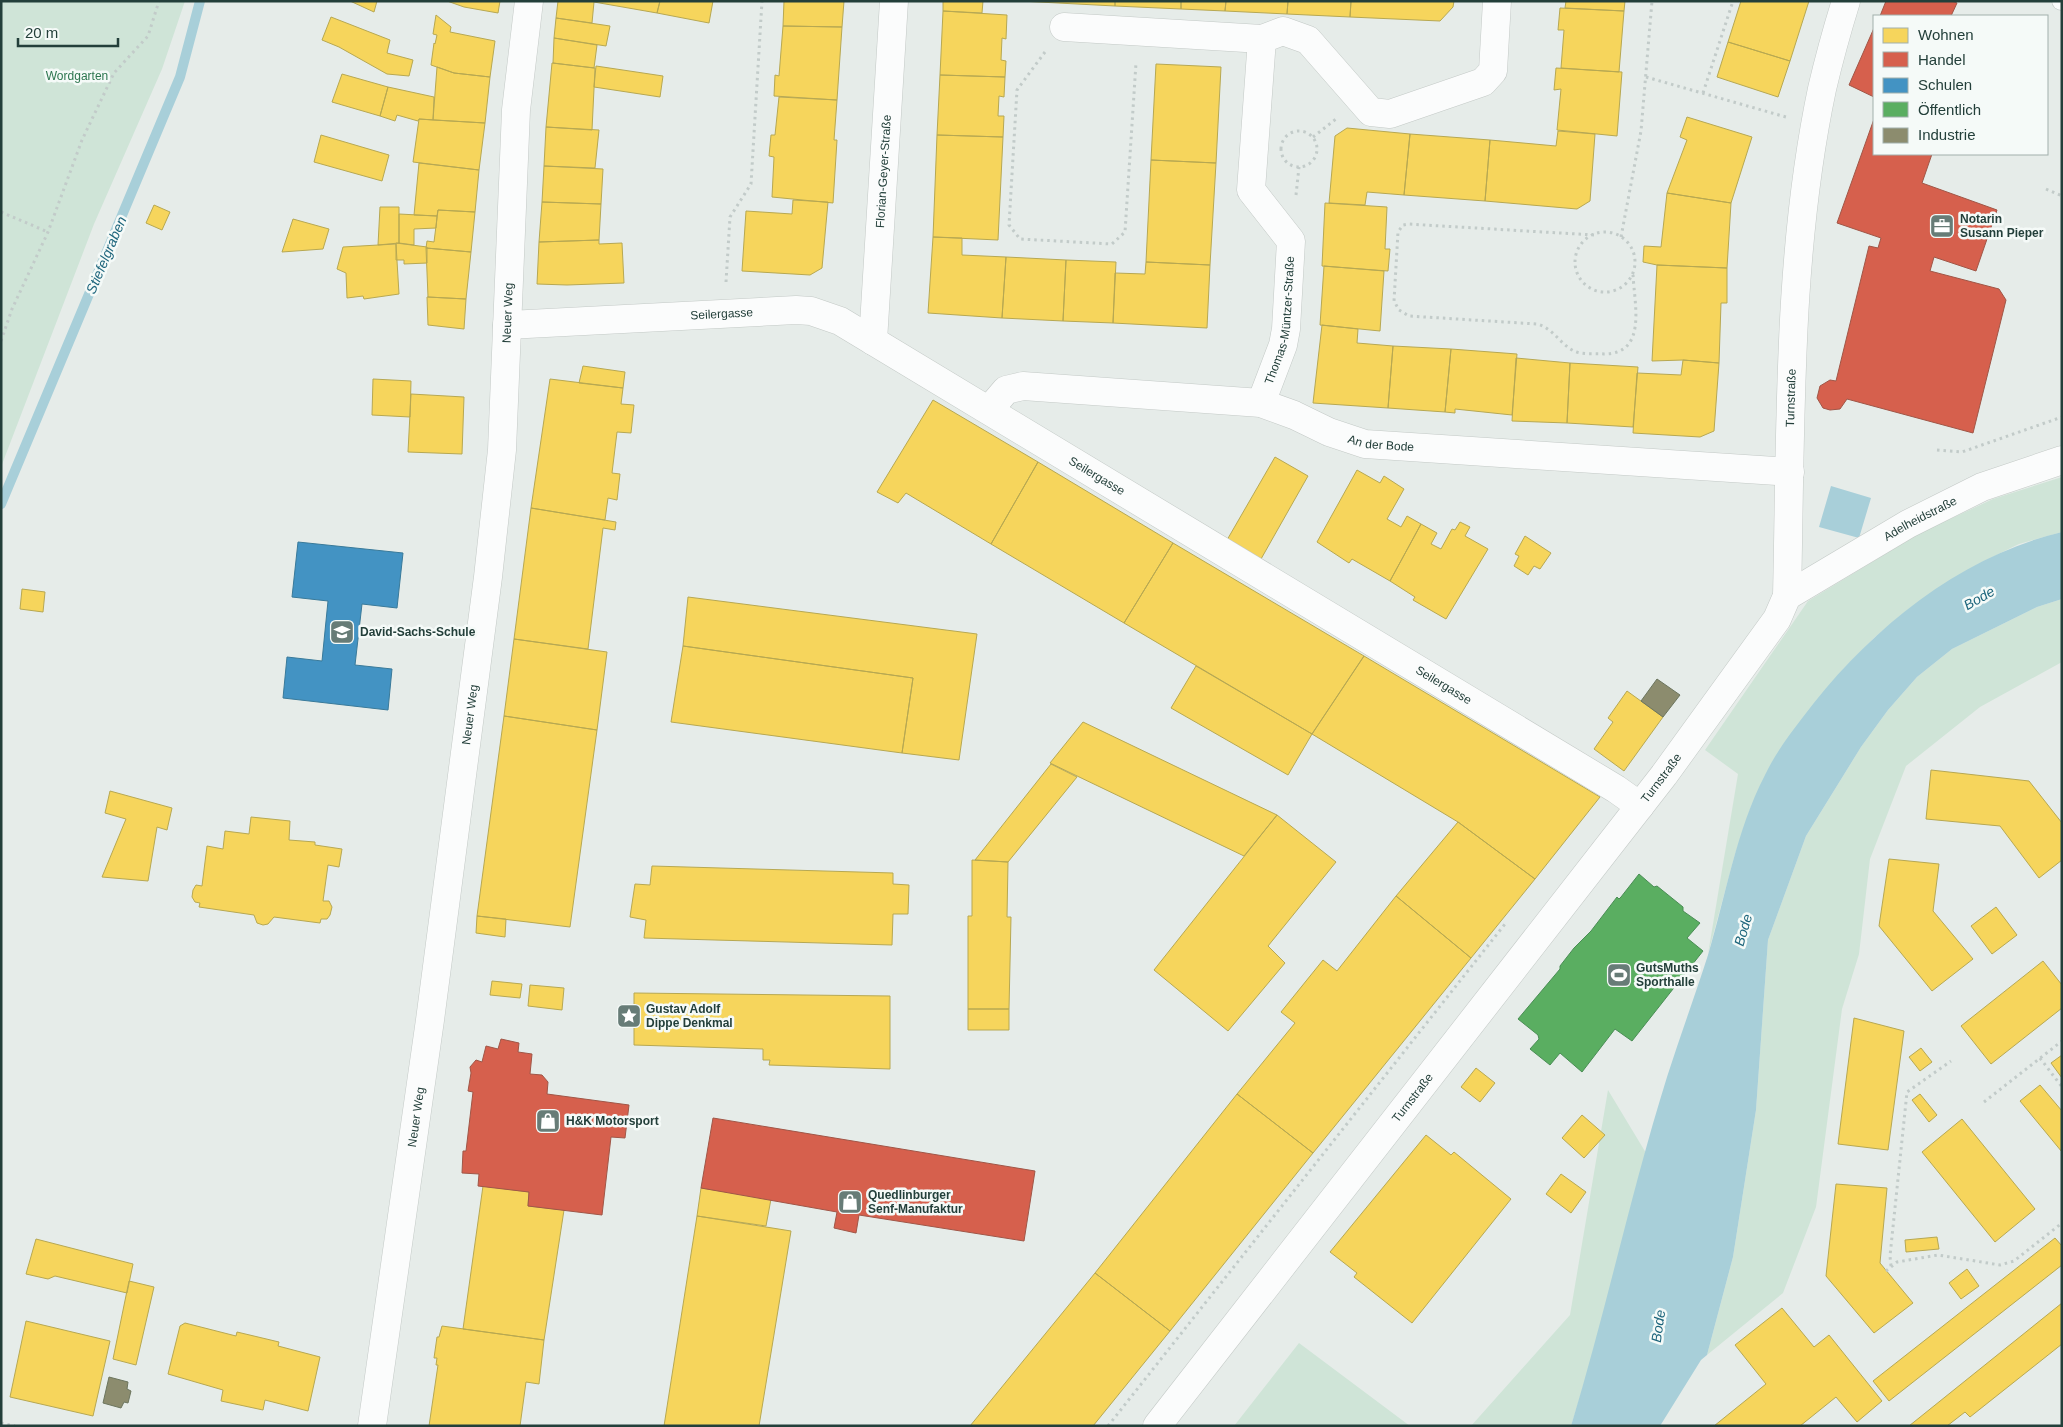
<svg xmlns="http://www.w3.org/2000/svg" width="2063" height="1427" font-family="Arial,sans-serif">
<rect width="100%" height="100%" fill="#e6ece9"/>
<path fill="#cfe4d7" d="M1,1H185L162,69L94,224L1,467Z
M2062,477V532L2019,544L1980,563L1942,586L1907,610L1875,637L1844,668L1752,804L1735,854L1708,954L1738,774L1705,750L1808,601L1920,533L1993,499Z
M2062,599V662L1980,707L1906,766L1870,859L1859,954L1842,1009L1816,1207L1783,1293L1707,1355L1733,1257L1756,1110L1768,940L1806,836L1861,747L1888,710L1917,677L1952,649L2037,607Z
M1608,1090L1646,1153L1593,1355L1571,1426H1471L1570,1315Z
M1299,1343L1410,1426H1234Z"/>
<path fill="#a8cfd9" d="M1831,486L1871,498L1859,538L1819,527Z
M2062,532V599L2037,607L1952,649L1917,677L1888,710L1861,747L1806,836L1768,940L1756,1110L1733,1257L1707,1355L1701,1360L1660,1426H1571C1606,1311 1631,1192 1667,1077C1680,1036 1695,996 1708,955C1726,895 1736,831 1765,775C1775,754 1789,735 1803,717C1867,632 1957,557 2062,532Z"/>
<path fill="#f6d55c" stroke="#b7a852" d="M350,1H377L374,12Z
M447,1H500L498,13L464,7Z
M558,1H660L657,13L594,2L592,23L556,18Z
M660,1H713L709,23L657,13Z
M784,1H844L842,27L783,26Z
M943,1H983L982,13L943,11Z
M1020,1H1115V6Z
M1115,1H1181V9L1115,6Z
M1181,1H1226L1225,11L1181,9Z
M1226,1H1288L1287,14L1225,11Z
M1288,1H1351L1350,17L1287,14Z
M1351,1H1454L1453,7L1440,21L1350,17Z
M1566,1H1625L1624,11L1565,8Z
M1741,1H1809L1790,61L1728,42Z
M1560,8L1624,11L1619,72L1561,68L1564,30H1558Z
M943,11L1007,15L1006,39L1002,38L1001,60L1006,61L1005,77L940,75Z
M436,15L451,27L450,32L495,41L490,77L454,73L431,65L434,43L435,44L437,35L433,34Z
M331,17L390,40L387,53L413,60L409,76L387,74L339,47L322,40Z
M556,18L610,26L606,46L554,38Z
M783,26L842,27L837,100L774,96L775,75L779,76Z
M554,38L597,45L594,68L553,63Z
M1728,42L1790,61L1778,97L1717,77Z
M552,63L595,68L592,130L546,127Z
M1156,64L1221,67L1216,163L1151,160Z
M596,66L663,76L660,97L594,87Z
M437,67L454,73L490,77L485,123L433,120Z
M1556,68L1622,72L1617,136L1557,130L1561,89L1554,90Z
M342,74L388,87L380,116L332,102Z
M940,75L1005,77L1004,97L999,96L998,116H1004L1003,137L937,135Z
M388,87L434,97L433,120L419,119L418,121L397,115L395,121L380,116Z
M779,97L837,100L834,140H837L833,203L772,197L774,157L769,156L771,135H775Z
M1687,117L1752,137L1731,203L1667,193L1687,140L1680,137Z
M419,119L485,123L479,170L413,162Z
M546,127L599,130L595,168L544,166Z
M1347,128L1410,134L1404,195L1367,192L1365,205L1329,203L1335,136Z
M1558,131L1595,134L1590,201L1577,209L1485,201L1490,140L1556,146Z
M1410,134L1490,140L1485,201L1404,195Z
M321,135L389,155L382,181L314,162Z
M937,135L1003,137L998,240L933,237Z
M1151,160L1216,163L1210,265L1146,262Z
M419,163L479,170L475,212L438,210L437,216L414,215Z
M544,166L603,169L601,204L542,202Z
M1667,193L1731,203L1727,268L1657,265L1643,262L1644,246L1661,247Z
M793,200L828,202L822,268L810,275L742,271L746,211L792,214Z
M542,202L601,204L599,240L539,242Z
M1325,203L1387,207L1385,249H1390L1388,271L1322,266Z
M154,205L170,212L162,230L146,223Z
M380,207H399V243L378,245Z
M438,210L475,212L471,252L426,248L427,241L434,242Z
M399,214L437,216L436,228L414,229V245L399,243Z
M293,219L329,229L323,249L282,252Z
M933,237L962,238V255L1006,257L1002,318L928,313Z
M599,240V244L622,243L624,283L567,285L537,284L539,242Z
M396,243L427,247V263L404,264V260H396Z
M396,244L399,294L364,299L363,296L347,298L346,273L337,269L343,247Z
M426,248L471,252L466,299L428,297Z
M1006,257L1066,260L1063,321L1002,318Z
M1066,260L1116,262L1113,323L1063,321Z
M1146,262L1210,265L1207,328L1113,323L1115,273L1145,274Z
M1657,265L1727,268V303H1721L1719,363L1683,360L1652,361Z
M1324,266L1384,271L1380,331L1320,325Z
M427,297L466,299L464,329L428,325Z
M1322,325L1358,329L1357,343L1393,346L1388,408L1313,403Z
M1393,346L1451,349L1445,412L1388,408Z
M1451,349L1517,354L1512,415L1455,409V413L1445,412Z
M1516,358L1570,363L1567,423L1512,421Z
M1683,360L1719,363L1714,431L1700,437L1633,433L1637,373L1681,375Z
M1570,363L1638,367L1633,427L1567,423Z
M583,366L625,372L623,388L579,383Z
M373,379L411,381L410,417L372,415Z
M550,379L623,388L621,404L634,405L631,433L617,432L612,473L620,474L617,500L608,498L605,520L531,508Z
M411,394L464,397L462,454L408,452Z
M933,400L1038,462L991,544L906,493L898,503L877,492Z
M1275,457L1308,476L1261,559L1227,540Z
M1038,462L1173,543L1124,623L991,544Z
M1357,470L1380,483L1384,476L1404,489L1387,519L1401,527L1407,516L1421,524L1390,581L1352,559L1349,563L1317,542Z
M531,508L616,522L615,530L603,528L588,649L514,639Z
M1460,522L1470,527L1465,536L1488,549L1446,619L1413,600L1415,597L1390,581L1421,524L1437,533L1431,544L1441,549L1452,529L1455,530Z
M1525,536L1551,553L1540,569L1534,566L1528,575L1514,566L1519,556L1515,554Z
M1173,543L1364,656L1312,734L1124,623Z
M22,589L45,592L43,612L20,609Z
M688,597L977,634L959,760L902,753L913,678L683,646Z
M514,639L607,652L597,730L504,716Z
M683,646L913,678L902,753L671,722Z
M1364,656L1600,797L1535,879L1458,822L1312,734Z
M1196,666L1312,734L1288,775L1171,708Z
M1627,691L1663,717L1624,771L1594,749L1613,722L1608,718Z
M504,716L597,730L570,927L477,916Z
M1083,722L1277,815L1244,856L1050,763Z
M1051,764L1077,777L1008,862L975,860Z
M1931,770L2029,781L2062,823V860L2039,878L2000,826L1926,819Z
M110,791L172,808L167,830L157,827L148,881L102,877L126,819L105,813Z
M1277,815L1336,862L1268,946L1285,963L1228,1031L1154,970Z
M251,817L290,821L289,840L315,842V845L342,849L339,867L328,865L323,901H329L332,907L330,915L327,919H321L320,923L274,917L268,924L263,925L257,923L254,915L199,907L200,903L195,902L192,897L193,890L196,885L202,886L207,846L223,849L225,831L249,834Z
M1458,822L1535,879L1471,958L1396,896Z
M1889,859L1939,864L1933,911L1973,959L1932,991L1879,926Z
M972,860L1008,862L1007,917H1011L1009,1009H968V916H972Z
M652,866L893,873V884L909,885L908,914H893L892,945L644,938L646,920L630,917L635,884L650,885Z
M1396,896L1471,958L1313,1153L1237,1094L1295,1023L1281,1012L1323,960L1337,971Z
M1996,907L2017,935L1992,954L1971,926Z
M477,916L506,919L505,937L476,933Z
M2043,961L2062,985V1008L1991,1064L1961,1026Z
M492,981L522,984L520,998L490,995Z
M530,985L564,988L562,1010L528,1006Z
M634,993L890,996V1069L769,1065L770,1060H763V1049L634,1045Z
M968,1009H1009V1030H968Z
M1854,1018L1904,1031L1888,1150L1838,1144Z
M1921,1048L1932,1062L1920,1071L1909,1057Z
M2062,1055V1078L2051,1063Z
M1476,1068L1495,1083L1480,1102L1461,1087Z
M2040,1085L2062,1111V1152L2020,1101Z
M1237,1094L1313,1153L1170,1331L1095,1273Z
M1920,1094L1937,1115L1929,1122L1912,1100Z
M1582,1115L1605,1135L1584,1158L1562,1138Z
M1962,1119L2035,1209L1995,1242L1922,1152Z
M1426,1135L1451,1155L1454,1152L1511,1199L1412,1323L1354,1277L1357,1273L1330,1252Z
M1561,1174L1586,1192L1571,1213L1546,1194Z
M1836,1184L1887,1188L1880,1263L1913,1303L1874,1333L1826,1276Z
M483,1186L529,1192L528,1206L564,1210L544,1340L463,1329Z
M701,1188L771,1199L766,1226L697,1216Z
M697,1216L791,1231L759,1426H664Z
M1937,1237L1939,1249L1906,1252L1905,1240Z
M2055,1238L2062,1246V1265L1889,1401L1873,1381Z
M36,1239L133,1264L127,1293L55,1276L48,1279L26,1274Z
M1967,1269L1979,1286L1961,1299L1949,1283Z
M1095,1273L1170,1331L1093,1426H970Z
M129,1281L154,1287L136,1365L113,1359Z
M2062,1303V1344L1970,1417L1965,1412L1947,1426H1909Z
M1782,1308L1814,1347L1829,1335L1882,1401L1857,1422L1836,1397L1800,1426H1714L1766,1384L1735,1345Z
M26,1321L110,1341L93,1416L10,1397Z
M185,1323L236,1336L237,1332L279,1342L278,1346L320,1357L308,1411L265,1400L263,1410L221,1401L223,1390L168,1374L180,1326Z
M442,1326L544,1340L539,1384L526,1382L520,1426H429L438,1365H436L437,1358H434L437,1337H439Z"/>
<path fill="#d6604d" stroke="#a05647" d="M1886,1H1952L1957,3L1951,16H1880Z
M1874,28V97L1849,85Z
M1874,119V154H1932L1922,183L1997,210L1976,271L1934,257L1930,271L1999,289L2006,300L1973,433L1847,399L1840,409L1830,410L1823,408L1817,398L1820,386L1830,380L1836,381L1869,246L1878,248L1881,238L1837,223Z
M501,1039L519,1043L518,1052L532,1054L530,1074L542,1075L548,1082L547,1094L629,1105L625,1138L611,1137L602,1215L528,1206L529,1192L478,1186L479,1174L462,1173L463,1151H466L473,1092L468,1091L471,1073L470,1067L476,1060L482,1062L486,1046L498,1049Z
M713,1118L1035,1171L1024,1241L859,1215L856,1233L834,1228L837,1212L701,1188Z"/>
<path fill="#4393c3" stroke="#397a9a" d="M298,542L403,553L397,608L362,604L355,665L392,669L388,710L283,698L287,657L322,661L328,601L292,597Z"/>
<path fill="#5aae61" stroke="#4a8d55" d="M1639,874L1654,887L1657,886L1683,907V911L1700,923L1687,938L1703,951L1632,1041L1615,1029L1582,1072L1560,1053L1550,1065L1530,1049L1539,1039L1538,1035L1518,1019L1560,969V966L1574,948L1591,931L1617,897L1619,899L1621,897Z"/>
<path fill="#8c8c6e" stroke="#6c755e" d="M1657,679L1680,695L1663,717L1641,701Z
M109,1377L128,1382L127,1389L131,1391L128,1403L124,1402L121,1408L103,1403Z"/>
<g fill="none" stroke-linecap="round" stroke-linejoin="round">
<path stroke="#a8cfd9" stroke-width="10" d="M1,504L180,77L200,1"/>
<defs>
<path id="lane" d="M2061,1H2062"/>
<g id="street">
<path d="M1064,27L1262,39"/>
<path id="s1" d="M507,325L796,310L811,311L840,321L1616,789L1640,806"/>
<path id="s2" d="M873,341L894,1"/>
<path id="s3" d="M1261,403L1283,345L1286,329L1291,241L1251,190L1262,39L1283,31L1308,40L1371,112L1390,114L1483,82L1493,71L1497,1"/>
<path id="s4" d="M989,410L1006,390L1023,386L1261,403L1294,415L1329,432L1365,444L1790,472"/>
<path id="s5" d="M1787,596L1908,524L1982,487L2062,460"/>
<path id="s6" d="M372,1426L430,1020L488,577L502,450L516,110L529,1"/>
<path id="s7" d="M1157,1426L1664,775L1777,619L1787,596C1791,427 1787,255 1822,89C1829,59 1837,30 1846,1"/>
</g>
</defs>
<use href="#lane" stroke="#c3c9c6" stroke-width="19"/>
<use href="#street" stroke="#c3c9c6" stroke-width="29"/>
<path stroke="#c2cbc9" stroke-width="3" stroke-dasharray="2.5 4" stroke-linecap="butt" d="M1045,52L1017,90L1009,225L1020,239L1112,244L1125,232L1136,63
M1646,77L1786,117
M1703,93L1733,1
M1281 149a18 18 0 1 1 36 0a18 18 0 1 1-36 0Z
M1313,137L1336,119
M2046,189L2062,196
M1296,195L1299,167
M1,212L48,232
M1575 262a30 30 0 1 1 60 0a30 30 0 1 1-60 0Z
M1594,235L1408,224L1403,225L1398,232L1394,301L1399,310L1409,316L1537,324C1553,328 1560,344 1574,351C1582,355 1594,353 1604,354C1648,354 1634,303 1633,274
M1621,237L1641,131L1652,1
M726,282L730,217L751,184L762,1
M1,341L12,309L48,232L82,140L114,73L148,36L159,1
M1937,450L1962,452L2062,417
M2040,1058L2062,1087
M1984,1102L2062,1041
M1891,1266L1890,1256L1907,1092L1951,1061
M1886,1271L1897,1262L1938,1255L2000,1265L2014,1261L2062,1223
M1,1423L15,1426
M1108,1426L1505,924"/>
<use href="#lane" stroke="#fbfcfc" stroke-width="18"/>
<use href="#street" stroke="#fbfcfc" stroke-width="28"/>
</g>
<defs>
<symbol id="office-square" viewBox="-11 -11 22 22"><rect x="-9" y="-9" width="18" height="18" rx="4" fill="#677c77" stroke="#f5faf8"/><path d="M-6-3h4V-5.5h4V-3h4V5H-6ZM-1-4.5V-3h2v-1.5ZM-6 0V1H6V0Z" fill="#fff"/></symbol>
<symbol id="school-square" viewBox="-11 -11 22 22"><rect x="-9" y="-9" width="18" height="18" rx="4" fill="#677c77" stroke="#f5faf8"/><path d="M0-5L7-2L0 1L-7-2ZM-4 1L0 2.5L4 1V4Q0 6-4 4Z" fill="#fff"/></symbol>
<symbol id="stadium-square" viewBox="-11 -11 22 22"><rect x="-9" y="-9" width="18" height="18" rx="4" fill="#677c77" stroke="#f5faf8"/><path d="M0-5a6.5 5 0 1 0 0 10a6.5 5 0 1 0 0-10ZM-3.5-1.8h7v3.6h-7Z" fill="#fff"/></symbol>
<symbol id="sight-square" viewBox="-11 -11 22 22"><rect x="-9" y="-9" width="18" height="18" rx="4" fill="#677c77" stroke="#f5faf8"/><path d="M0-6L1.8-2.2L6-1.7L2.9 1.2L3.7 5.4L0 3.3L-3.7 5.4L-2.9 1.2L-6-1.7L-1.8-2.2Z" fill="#fff"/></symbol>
<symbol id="shop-square" viewBox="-11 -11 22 22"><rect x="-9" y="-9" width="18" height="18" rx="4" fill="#677c77" stroke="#f5faf8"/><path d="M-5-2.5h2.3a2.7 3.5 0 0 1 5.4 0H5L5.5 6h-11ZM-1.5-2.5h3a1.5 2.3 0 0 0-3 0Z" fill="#fff"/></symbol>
</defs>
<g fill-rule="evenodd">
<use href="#office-square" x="1928" y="212" width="28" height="28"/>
<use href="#school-square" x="328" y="618" width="28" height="28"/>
<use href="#stadium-square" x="1605" y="961" width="28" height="28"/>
<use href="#sight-square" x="615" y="1002" width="28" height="28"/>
<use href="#shop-square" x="534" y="1107" width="28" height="28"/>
<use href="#shop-square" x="836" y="1188" width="28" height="28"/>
</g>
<g text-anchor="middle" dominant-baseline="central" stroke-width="5" stroke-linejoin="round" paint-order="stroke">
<g font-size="12" fill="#2d764f" stroke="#f5faf8">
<text x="77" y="76">Wordgarten</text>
</g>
<g font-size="12" fill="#233f3a" stroke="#f5faf8">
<text stroke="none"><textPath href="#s2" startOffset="170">Florian-Geyer-Straße</textPath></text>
<text stroke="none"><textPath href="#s6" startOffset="1122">Neuer Weg</textPath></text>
<text stroke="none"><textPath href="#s1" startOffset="215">Seilergasse</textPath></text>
<text stroke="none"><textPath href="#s3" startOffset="86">Thomas-Müntzer-Straße</textPath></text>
<text stroke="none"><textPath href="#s7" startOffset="1241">Turnstraße</textPath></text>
<text stroke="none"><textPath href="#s4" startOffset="410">An der Bode</textPath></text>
<text stroke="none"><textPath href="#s1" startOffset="635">Seilergasse</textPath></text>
<text stroke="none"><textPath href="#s5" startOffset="154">Adelheidstraße</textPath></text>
<text stroke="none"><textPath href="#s1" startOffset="1040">Seilergasse</textPath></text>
<text stroke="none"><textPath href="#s6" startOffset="718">Neuer Weg</textPath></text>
<text stroke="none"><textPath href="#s7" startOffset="821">Turnstraße</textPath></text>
<text stroke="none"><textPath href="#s7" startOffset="416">Turnstraße</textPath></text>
<text stroke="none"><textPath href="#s6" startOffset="312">Neuer Weg</textPath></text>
</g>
<g font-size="12" font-weight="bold" fill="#233f3a" stroke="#f5faf8" text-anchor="start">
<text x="1960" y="219">Notarin<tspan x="1960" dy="14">Susann Pieper</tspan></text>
<text x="360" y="632">David-Sachs-Schule</text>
<text x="1636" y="968">GutsMuths<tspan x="1636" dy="14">Sporthalle</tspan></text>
<text x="646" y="1009">Gustav Adolf<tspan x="646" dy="14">Dippe Denkmal</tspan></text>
<text x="566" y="1121">H&amp;K Motorsport</text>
<text x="868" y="1195">Quedlinburger<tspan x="868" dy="14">Senf-Manufaktur</tspan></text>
</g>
<g font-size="14" font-style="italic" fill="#1d657c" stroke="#f5faf8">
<text transform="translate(106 255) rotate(-67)">Stiefelgraben</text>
<text transform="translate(1979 598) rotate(-30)">Bode</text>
<text transform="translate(1743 930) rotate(-74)">Bode</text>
<text transform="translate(1658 1326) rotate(-82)">Bode</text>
</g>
</g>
<rect width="2063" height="1427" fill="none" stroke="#233f3a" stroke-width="5"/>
<rect x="1873" y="15" width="175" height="140" fill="#f5faf8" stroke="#a1afac"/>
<rect x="1883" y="28" width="25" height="15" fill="#f6d55c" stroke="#a1afac"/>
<text x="1918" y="40" font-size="15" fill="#233f3a">Wohnen</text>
<rect x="1883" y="52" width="25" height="15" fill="#d6604d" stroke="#a1afac"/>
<text x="1918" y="65" font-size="15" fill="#233f3a">Handel</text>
<rect x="1883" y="78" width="25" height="15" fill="#4393c3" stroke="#a1afac"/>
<text x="1918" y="90" font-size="15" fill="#233f3a">Schulen</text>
<rect x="1883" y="102" width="25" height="15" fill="#5aae61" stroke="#a1afac"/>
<text x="1918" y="115" font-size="15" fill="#233f3a">Öffentlich</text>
<rect x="1883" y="128" width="25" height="15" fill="#8c8c6e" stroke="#a1afac"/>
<text x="1918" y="140" font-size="15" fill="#233f3a">Industrie</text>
<path d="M18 38v8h100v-8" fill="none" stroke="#233f3a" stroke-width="2.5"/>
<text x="25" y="38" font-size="15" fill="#233f3a" stroke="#f5faf8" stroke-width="4" paint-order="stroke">20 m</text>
</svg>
